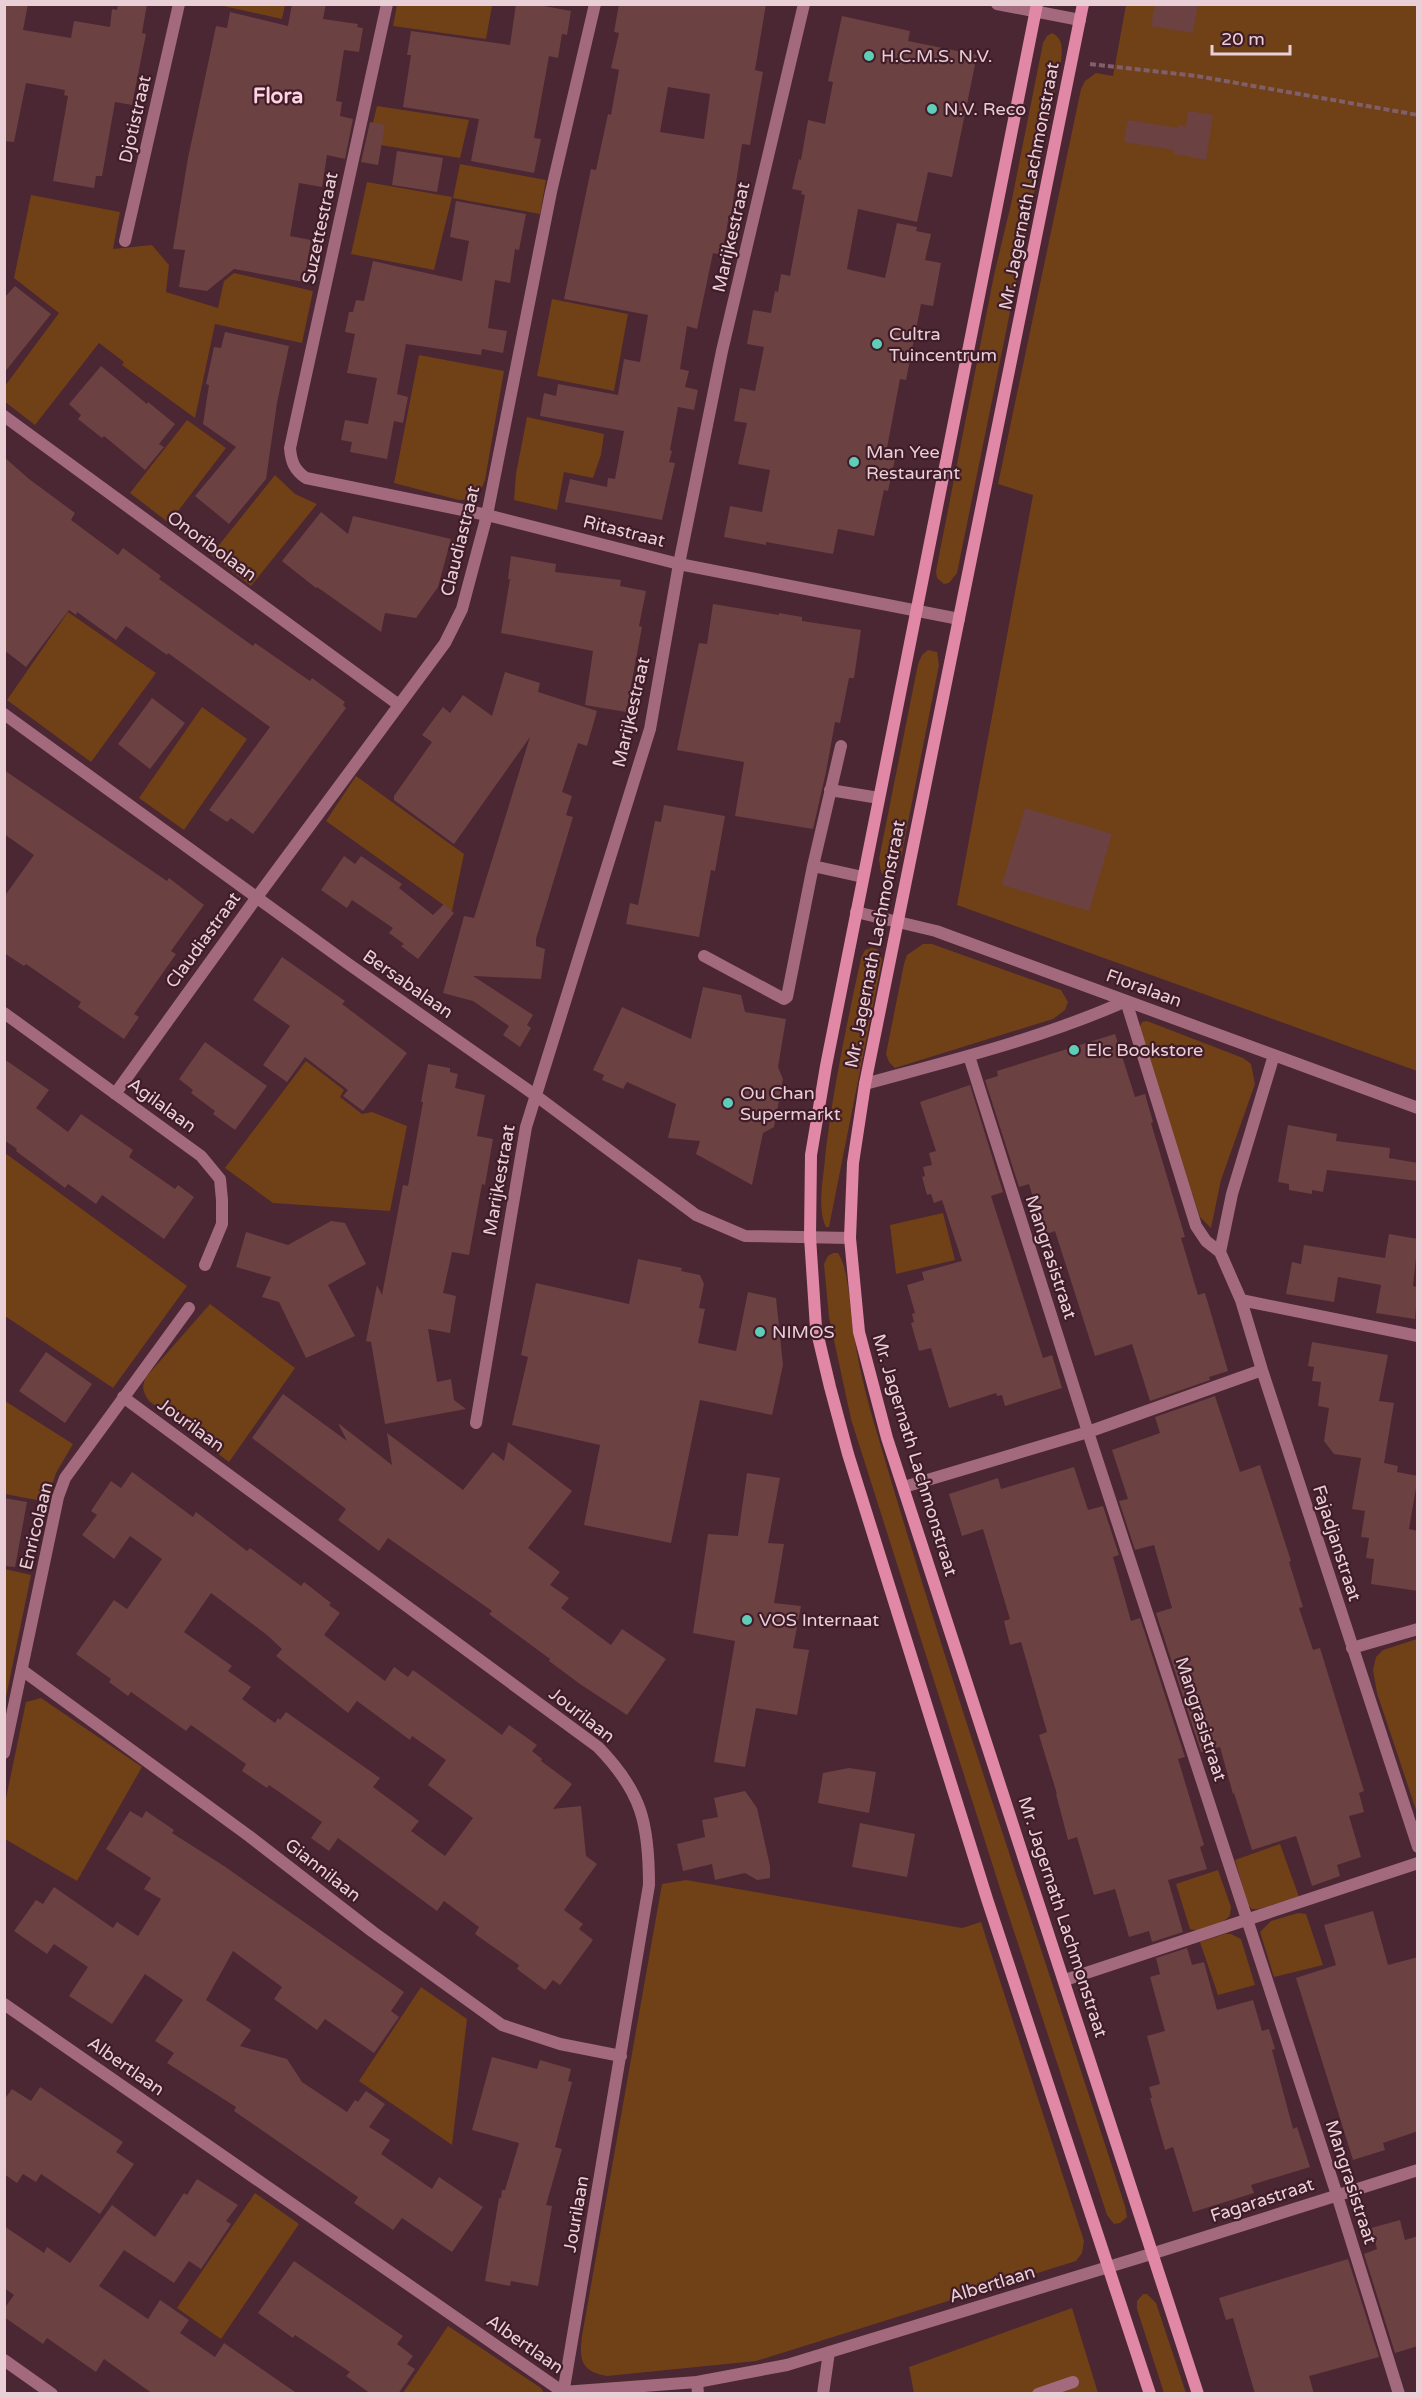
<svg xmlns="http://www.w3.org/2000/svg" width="1422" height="2398" font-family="'Varela Round',sans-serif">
<rect width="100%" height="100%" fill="#4b2633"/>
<path fill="#704016" d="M483,4L492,6L486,39L393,26L397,5Z
M219,5L285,4V5L282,19Z
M1126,5H1417V1071L957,905L1033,495L998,484L1081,89L1085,81L1096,73L1113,76Z
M1052,33C1064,39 1062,49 1061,61L957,573L949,583L944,584L937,578L936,571L994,275L1011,204L1043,43L1047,36Z
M377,106L469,120L460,158L368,143Z
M460,164L546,180L540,214L453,198Z
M367,182L452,197L434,270L351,254Z
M31,195L120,212L113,249L152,245L169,265L166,292L218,308L224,281L234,273L313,291L302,343L215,324L195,418L122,365L124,362L99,343L35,425L4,401L5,386L59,313L14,278Z
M552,299L628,314L614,391L537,376Z
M419,355L504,371L485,480C480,494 474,499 459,500L394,483Z
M527,417L604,434L601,455L593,478L564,472L557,510L514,500L516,474Z
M187,420L226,448L169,523L130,493Z
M275,475L295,494L317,504L251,586L211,555Z
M68,612L156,673L91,762L7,700Z
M928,650L937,652L939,665L902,853L895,873L884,875L881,872L879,859L918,664L922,655Z
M202,707L247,739L184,830L139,798Z
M356,776L464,854L452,911L326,821Z
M923,944H932L1061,990L1068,1002L1065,1010L1053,1019L895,1068L889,1062L886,1054L904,964L907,955Z
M871,948L877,949L882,960L829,1227H826C818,1211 822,1186 824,1168C831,1097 846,1028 861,958L865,950Z
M1147,1021L1243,1058L1251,1064L1255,1084L1221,1180L1211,1228L1200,1217L1139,1029L1142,1022Z
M306,1061L344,1090L340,1097L362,1114L372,1112L407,1126L390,1211L273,1203L225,1168Z
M5,1153L187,1286L113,1388L5,1316Z
M943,1213L955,1260L896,1274L890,1225Z
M833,1253H838C850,1270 850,1318 855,1341C860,1372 868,1403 877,1433C953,1693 1042,1948 1125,2206L1127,2217L1120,2223L1114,2224L1107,2215L1004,1901L851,1419L829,1317L824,1264L828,1256Z
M210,1304L295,1368L229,1462L149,1401C143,1392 141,1387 146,1377Z
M5,1401L73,1444L56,1473L47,1502L5,1494Z
M5,1569L31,1575L5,1702L4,1569Z
M1417,1639H1418L1417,1813L1377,1693L1373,1670L1376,1657L1383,1650Z
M41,1698L142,1767L77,1881L5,1839V1803L26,1702Z
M1280,1844L1299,1897L1258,1909H1252L1248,1905L1235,1860Z
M1218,1870L1231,1907L1230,1915C1224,1924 1201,1933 1190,1929L1176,1884Z
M686,1880L962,1928L981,1922L1084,2241L1082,2253L1076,2261L756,2361L607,2376C581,2371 579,2360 582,2336L662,1884Z
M1298,1913L1306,1914L1323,1965L1274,1977L1260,1932L1271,1921Z
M1225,1934H1231L1241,1939L1255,1985L1218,1995L1200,1942Z
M421,1987L467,2019L452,2145L359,2081Z
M255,2193L299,2224L221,2339L177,2308Z
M1143,2294H1147L1156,2303L1186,2393H1164L1137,2309V2301Z
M1072,2308L1098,2393H914L909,2367Z
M448,2326L541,2388L544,2393H403Z"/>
<path fill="#6c4142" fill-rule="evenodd" d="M4,4H28L23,30L71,38L74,21L110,27L112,9L117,10L118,4H147L142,33L146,34L132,105L115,102L102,176H96L94,188L53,181L68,96L64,95L65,90L26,83L14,142L4,141Z
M292,4H326L323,19L358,24L357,27L363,28L359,52L344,50L336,101L342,102L340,116L353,119L345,159L327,155L322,187L299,183L290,236L311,240L304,282L234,269L207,291L179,287L185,250L173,249L188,158L216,26L227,28L230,12L288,26Z
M516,4H533L571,11L567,35L562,34L558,58L549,56L534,138L541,139L534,173L471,161L479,119L403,107L411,55H407L411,31L510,45Z
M619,4H766L755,70L763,72L750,145L742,144L731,215H729L722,255L713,253L697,329L687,326L680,369L689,371L685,387L698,390L694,410L678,407L670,450L672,451L669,462L675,463L662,520L565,502L570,479L607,487L608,478L615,479L624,431L540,416L544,393L556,396L558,384L618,395L624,359L640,362L648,315L564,299L591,169L596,170L608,114L611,115L619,70L611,68L619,33L614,32ZM668,87L710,94L704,139L660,132Z
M1155,4H1198L1193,33L1151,26Z
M842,16L910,31L908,41L977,55L952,177L928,172L917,222L858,209L847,269L885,278L897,223L917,227L916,231L931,234L925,260L941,263L933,306L921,304L906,380L900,379L887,448L897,450L888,491L884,490L874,536L838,529L833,554L766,542V545L724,537L730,506L762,512L770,470L738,464L747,423L734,421L740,388L755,391L764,347L747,344L753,310L771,313L775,291L778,292L781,274L790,276L805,195L801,194L802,191L792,189L799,159L801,160L808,120L825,124L833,82L828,81Z
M1188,111L1213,115L1206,160L1174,154V150L1124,142L1128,120L1178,128V125L1186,127Z
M370,122L385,125L378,165L361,162Z
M397,151L443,158L437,192L392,185Z
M456,201L526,214L519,250L515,249L510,283L495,280L488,328L507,331L503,353L482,349L481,355L406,344L397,394L408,397L403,423L394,421L387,459L350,452L352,442L341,440L345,420L368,424L377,378L347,373L355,334L345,332L349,312H353L356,300L364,301L373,261L462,281L469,241L450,237Z
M15,286L51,314L4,373V298Z
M225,332L289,346L277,403L266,479L229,524L195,496L236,447L203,424L209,385L206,384L214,347L221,348Z
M101,366L147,404L148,402L175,424L159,444L164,447L145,470L104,436L102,438L78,419L81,415L69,404Z
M4,457L29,479L75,513L71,520L118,555L123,548L161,576L159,579L253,646L255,643L310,681L312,678L345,702L343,705L346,708L253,834L231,818L227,822L209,810L270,727L168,653L167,655L126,626L116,640L77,612L76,615L69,610L26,667L4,650Z
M321,512L348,534L353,516L451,539L438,587L416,618L385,613L381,632L317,587L316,588L282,561Z
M511,556L556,564L555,572L621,580L620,586L646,591L639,626L642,627L626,712L585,705L593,651L501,633L510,579H508Z
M713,604L779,615V613L802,617V621L861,630L854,678H849L840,723L835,722L826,772L813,829L735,816L744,762L677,750L699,643L707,644Z
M505,672L540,683L538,692L597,711L587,746L578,743L562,792L572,796L566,815L573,817L536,939V946L545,949L541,979L473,976L533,1015L527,1025L531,1028L520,1047L503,1035L509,1026L473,1001L443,993L464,916L474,918L530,737L454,844L394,800V796L432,742L422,735L443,707L450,713L463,695L492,716Z
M152,698L185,723L150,769L118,744Z
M4,770L167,881L169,878L204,905L171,951L176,954L134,1014L139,1017L124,1039L78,1007L81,1002L26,964L24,966L4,953V897L34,855L4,834Z
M664,805L725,816L715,871L711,870L699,937L626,924L630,903L638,905L655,821L661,822Z
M1025,808L1112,834L1089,911L1002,885Z
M344,856L355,864L361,856L402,884L399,888L433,915L444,904L454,913L418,959L401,946L404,944L389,933L393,928L352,900L347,908L321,890Z
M282,957L345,1001L342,1004L407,1053L363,1111L343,1096L348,1090L305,1057L287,1082L263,1065L290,1026L253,1000Z
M703,987L741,995L745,1012L786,1019L778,1067L783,1079L774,1127L763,1133L752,1185L696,1154L700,1141L668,1138L676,1104L627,1082L623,1089L602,1080L604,1075L593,1070L622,1007L691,1039Z
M1115,1034L1135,1097L1145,1094L1153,1122L1151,1123L1185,1237L1181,1238L1198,1295L1205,1293L1228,1371L1209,1377L1210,1380L1150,1401L1132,1344L1095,1356L1055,1231L1044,1235L1029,1184L1019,1187L985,1080L998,1076L997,1071Z
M205,1042L267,1086L235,1130L213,1114L215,1111L191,1093L193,1090L179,1079Z
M4,1059L49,1090L36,1108L68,1132L81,1114L133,1150L129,1157L175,1189L178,1185L194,1197L164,1239L102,1195L96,1204L68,1184L65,1188L16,1151L17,1149L4,1140Z
M428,1064L450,1068V1072L458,1074L455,1088L485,1095L477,1136L493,1139L485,1185L482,1184L469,1255L452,1252L443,1293L456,1296L450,1333L428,1329L437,1382L451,1379L454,1400L466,1409L385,1424L371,1342L366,1341L377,1285L382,1295L403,1185L408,1186L423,1102H421Z
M970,1085L1003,1192L991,1196L1043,1358L1052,1355L1062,1388L1005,1406L1002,1395L997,1396L996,1393L949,1408L931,1348L919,1351L911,1323L914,1322L912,1314L915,1313L907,1285L924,1280L922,1272L962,1261L942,1200L934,1203L931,1194L927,1195L922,1177L925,1176L923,1167L932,1165L929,1153L936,1151L920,1102Z
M1288,1125L1337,1134L1336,1141L1390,1148L1389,1158L1418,1163V1181L1327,1170L1323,1192L1312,1190V1194L1289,1190V1184L1278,1182Z
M331,1221L345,1223L366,1264L328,1285L355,1336L306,1358L279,1302L262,1297L271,1277L236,1267L246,1232L288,1245Z
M1389,1234L1418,1239L1413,1286L1418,1287L1415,1319L1376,1313L1381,1285L1338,1277L1334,1302L1286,1294L1292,1262L1301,1264L1304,1245L1385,1258Z
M638,1259L682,1268L681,1271L700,1275L704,1284L699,1308L705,1309L698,1343L736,1351L748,1292L776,1298L783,1365L772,1415L700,1400L671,1543L584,1525L600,1445L512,1425L528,1357L521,1355L536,1283L629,1304Z
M1312,1342L1388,1355L1379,1401L1394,1403L1384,1463L1398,1466L1397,1472L1418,1476L1409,1529L1418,1531V1591L1371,1584L1374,1559L1366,1558L1369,1538L1361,1537L1365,1511L1352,1509L1361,1458L1334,1454L1324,1441L1329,1408L1318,1406L1321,1382L1312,1381L1314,1367L1308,1366Z
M46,1352L92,1384L65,1423L19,1391Z
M283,1394L347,1441L338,1423L392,1465L387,1433L463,1490L493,1452L504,1461L508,1442L572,1491L528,1548L560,1572L550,1585L569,1598L561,1608L611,1645L622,1629L666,1659L627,1715L580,1684L549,1661L550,1659L489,1614L492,1611L388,1538L379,1551L338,1520L346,1509L252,1438Z
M1215,1396L1240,1472L1260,1465L1291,1561L1289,1562L1303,1607L1299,1608L1313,1650L1320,1648L1364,1791L1359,1793L1364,1812L1349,1816L1361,1857L1337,1865L1340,1876L1312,1886L1296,1836L1252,1850L1234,1793L1233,1794L1220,1747L1201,1752L1156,1613L1172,1608L1154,1545L1135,1550L1119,1501L1128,1499L1112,1450L1160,1433L1155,1417Z
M1074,1467L1088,1510L1103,1506L1119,1555L1113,1557L1131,1621L1140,1618L1185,1757L1178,1759L1204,1845L1200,1847L1207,1869L1168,1880L1183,1932L1152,1942L1149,1931L1129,1937L1115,1889L1094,1895L1077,1837L1068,1840L1056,1794H1057L1039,1735L1047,1732L1021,1642L1010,1645L1004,1621L1010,1619L983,1529L962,1536L949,1494L998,1478L1001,1489Z
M132,1472L193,1517L196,1512L247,1551L250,1548L301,1586L304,1582L331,1603L329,1605L340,1613L324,1635L385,1681L394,1667L408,1677L413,1670L502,1735L509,1725L537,1745L532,1751L542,1759L541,1761L572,1784L553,1809L581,1806L586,1856L597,1864L564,1910L583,1924L579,1929L593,1940L560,1985L553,1980L545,1990L517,1969L519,1965L475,1934L479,1927L444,1901L437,1911L338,1838L329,1851L311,1838L322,1822L269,1785L267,1788L242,1771L246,1764L191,1725L186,1731L131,1692L128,1696L109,1682L111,1679L76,1654L114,1600L127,1609L162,1559L130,1536L114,1559L82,1535L97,1515L91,1511L111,1481L121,1488ZM211,1593L267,1635L282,1649L276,1656L348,1713L357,1701L410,1740L412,1736L446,1760L428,1785L473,1818L445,1856L411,1831L419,1821L373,1787L380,1778L286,1712L280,1720L278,1718L275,1723L242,1699L251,1687L228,1671L232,1666L184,1632Z
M747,1473L780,1478L768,1543L784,1544L774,1603L801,1606L793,1648L809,1650L797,1715L756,1708L745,1767L714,1762L735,1641L693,1633L708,1534L738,1536Z
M4,1498L27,1502L15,1567L4,1566Z
M849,1768L876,1772L869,1813L818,1803L823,1773Z
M745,1791L757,1808L770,1866V1878L757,1880L745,1873L715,1880L712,1864L683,1871L677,1844L705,1837L702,1820L718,1817L714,1798Z
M130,1811L142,1818L146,1811L174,1830L172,1833L224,1866L404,1992L391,2011L399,2017L374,2053L325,2019L317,2030L274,1999L282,1987L233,1951L206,2000L251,2030L240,2046L287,2059L302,2082L347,2112L355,2100L358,2102L366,2091L385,2104L369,2127L390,2140L381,2154L432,2189L439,2177L483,2207L452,2252L402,2218L393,2230L354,2203L358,2197L234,2111L236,2107L167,2063L174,2053L155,2041L183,2000L145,1974L112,2024L69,1996L88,1967L54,1944L47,1954L14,1931L36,1900L43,1904L54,1887L113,1928L117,1922L138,1936L161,1899L144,1889L151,1878L106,1849Z
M860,1823L915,1834L907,1877L852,1867Z
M1373,1911L1388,1965L1418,1957V2131L1383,2143L1385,2150L1353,2160L1296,1978L1336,1965L1324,1925Z
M1187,1948L1192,1965L1204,1962L1217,2010L1253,2000L1262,2031L1269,2029L1275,2049L1272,2050L1293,2129L1297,2127L1310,2167L1251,2185L1254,2193L1193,2212L1173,2147L1165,2150L1150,2098H1152L1149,2087L1160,2084L1147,2036L1165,2031L1150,1977L1160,1974L1156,1958Z
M492,2057L537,2069L540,2060L571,2069L568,2081L572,2082L555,2147L562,2149L546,2205L552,2206L538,2286L511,2281L510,2286L485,2281L499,2198H501L502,2190H505L519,2143L472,2130Z
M40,2087L123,2142L116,2152L134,2164L100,2214L41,2174L36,2182L23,2174L17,2183L4,2174V2100L12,2089L31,2101Z
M197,2179L238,2205L226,2221L231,2224L201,2269L189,2261L174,2283L124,2250L99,2286L148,2319L160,2300L189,2320L180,2333L215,2357L224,2343L298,2394H153L104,2359L96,2372L47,2338L43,2344L4,2317V2309L14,2295L4,2288V2226L44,2253L47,2247L70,2263L112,2205L155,2237L184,2193L187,2195Z
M1400,2220L1405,2240L1418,2236V2346L1395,2353L1364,2254L1377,2249L1371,2228Z
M1348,2259L1379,2357L1309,2376L1314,2394H1255L1233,2318L1226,2320L1219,2298Z
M294,2261L403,2336L397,2344L413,2356L407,2364L415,2369L398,2394H371L346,2376L350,2372L295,2335L293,2338L258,2313Z"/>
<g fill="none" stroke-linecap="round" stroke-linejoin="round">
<path stroke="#805f6a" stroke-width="4" stroke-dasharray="6 3" stroke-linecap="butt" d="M1090,64L1197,76L1418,115"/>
<path stroke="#a36a7d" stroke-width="12" d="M830,790L879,798
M813,866L841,746
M704,956L784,999L787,997L813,866L863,877
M697,2382L698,2394
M1038,2394L1073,2382"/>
<path stroke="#a36a7d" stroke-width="12" d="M387,4L290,448C291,461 294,470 306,478L487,515L679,564L959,619
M997,4L1080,20
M125,241L179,4
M4,416L399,705
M4,714L347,963L535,1095L696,1215L745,1236L850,1238
M856,912L936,931L1418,1108
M4,1013L201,1156L220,1179L222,1200V1224L205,1265
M1274,1055L1232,1194L1220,1252L1241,1300L1262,1370L1418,1847
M969,1056L1088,1432L1337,2195L1399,2394
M865,1084C953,1060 1043,1038 1126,1001L1196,1226L1206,1241L1220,1252
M115,1094L257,897L445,643L462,609L487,515L551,192L595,4
M1241,1300L1418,1336
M123,1397L598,1747C642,1792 649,1824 649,1885L563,2394
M476,1423L526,1127L650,729L679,564L722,351L804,4
M904,1487L1088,1432L1262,1370
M1352,1648L1418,1629
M22,1670L249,1836L373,1932L502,2025L560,2044L621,2056
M4,1753L58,1497L65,1478L189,1308
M1065,1980L1418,1863
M4,2004L563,2392L697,2382L787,2365L1151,2254L1418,2170
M4,2360L52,2394
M823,2394L829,2352"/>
<path stroke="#e188a7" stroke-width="12" d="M1037,4L826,1066L811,1155L810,1237L816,1328L830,1387L848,1454L987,1899L1150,2394
M1083,4L865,1084L853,1163L850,1238L859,1332L887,1438L1198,2394"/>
</g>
<g fill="#5eceb8" stroke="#401c29" stroke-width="2">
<circle cx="869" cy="56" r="6"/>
<circle cx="932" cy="109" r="6"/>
<circle cx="877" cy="344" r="6"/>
<circle cx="854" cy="462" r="6"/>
<circle cx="1074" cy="1050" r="6"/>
<circle cx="728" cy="1103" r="6"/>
<circle cx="760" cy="1332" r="6"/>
<circle cx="747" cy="1620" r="6"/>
</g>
<g text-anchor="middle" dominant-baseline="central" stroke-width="4.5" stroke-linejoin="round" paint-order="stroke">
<g font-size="18" fill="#e9d0d7" stroke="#401c29" text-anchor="start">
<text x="881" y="56">H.C.M.S. N.V.</text>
<text x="944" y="109">N.V. Reco</text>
<text x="889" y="334">Cultra<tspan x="889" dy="21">Tuincentrum</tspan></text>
<text x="866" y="452">Man Yee<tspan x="866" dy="21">Restaurant</tspan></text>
<text x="1086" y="1050">Elc Bookstore</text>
<text x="740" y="1093">Ou Chan<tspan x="740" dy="21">Supermarkt</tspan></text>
<text x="772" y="1332">NIMOS</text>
<text x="759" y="1620">VOS Internaat</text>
</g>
<g font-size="18" fill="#e9d0d7" stroke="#401c29">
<text transform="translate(135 119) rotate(-77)">Djotistraat</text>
<text transform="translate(1029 186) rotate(-79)">Mr. Jagernath Lachmonstraat</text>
<text transform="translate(320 228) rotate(-78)">Suzettestraat</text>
<text transform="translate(731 237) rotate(-77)">Marijkestraat</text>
<text transform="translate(624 531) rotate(14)">Ritastraat</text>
<text transform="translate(460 541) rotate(-76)">Claudiastraat</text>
<text transform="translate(212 546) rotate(36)">Onoribolaan</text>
<text transform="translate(631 712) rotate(-77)">Marijkestraat</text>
<text transform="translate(203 940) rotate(-54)">Claudiastraat</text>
<text transform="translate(875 944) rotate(-79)">Mr. Jagernath Lachmonstraat</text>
<text transform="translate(408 984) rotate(35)">Bersabalaan</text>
<text transform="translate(1144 988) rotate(20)">Floralaan</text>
<text transform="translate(162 1105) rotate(36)">Agilalaan</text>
<text transform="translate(499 1180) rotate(-80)">Marijkestraat</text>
<text transform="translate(1051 1257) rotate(72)">Mangrasistraat</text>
<text transform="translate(191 1425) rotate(36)">Jourilaan</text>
<text transform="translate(915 1455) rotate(73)">Mr. Jagernath Lachmonstraat</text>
<text transform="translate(36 1526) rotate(-76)">Enricolaan</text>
<text transform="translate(1337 1543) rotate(72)">Fajadjanstraat</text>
<text transform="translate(582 1715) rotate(38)">Jourilaan</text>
<text transform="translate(1201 1719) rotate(72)">Mangrasistraat</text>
<text transform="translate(323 1870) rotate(38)">Giannilaan</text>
<text transform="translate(1063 1917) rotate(72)">Mr. Jagernath Lachmonstraat</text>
<text transform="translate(126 2066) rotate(35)">Albertlaan</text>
<text transform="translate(1351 2182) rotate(72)">Mangrasistraat</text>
<text transform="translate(1262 2200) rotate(-18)">Fagarastraat</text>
<text transform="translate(576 2214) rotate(-80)">Jourilaan</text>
<text transform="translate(992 2284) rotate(-17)">Albertlaan</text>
<text transform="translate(525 2344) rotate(35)">Albertlaan</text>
</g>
<g font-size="21" font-weight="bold" fill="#fdd4e0" stroke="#401c29">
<text x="278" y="96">Flora</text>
</g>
</g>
<rect width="1422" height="2398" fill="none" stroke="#e9d0d7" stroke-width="12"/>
<path d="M1212 45v9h78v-9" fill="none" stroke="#e9d0d7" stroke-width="3"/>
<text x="1221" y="45" font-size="18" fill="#e9d0d7" stroke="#401c29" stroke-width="4.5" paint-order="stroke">20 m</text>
</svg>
